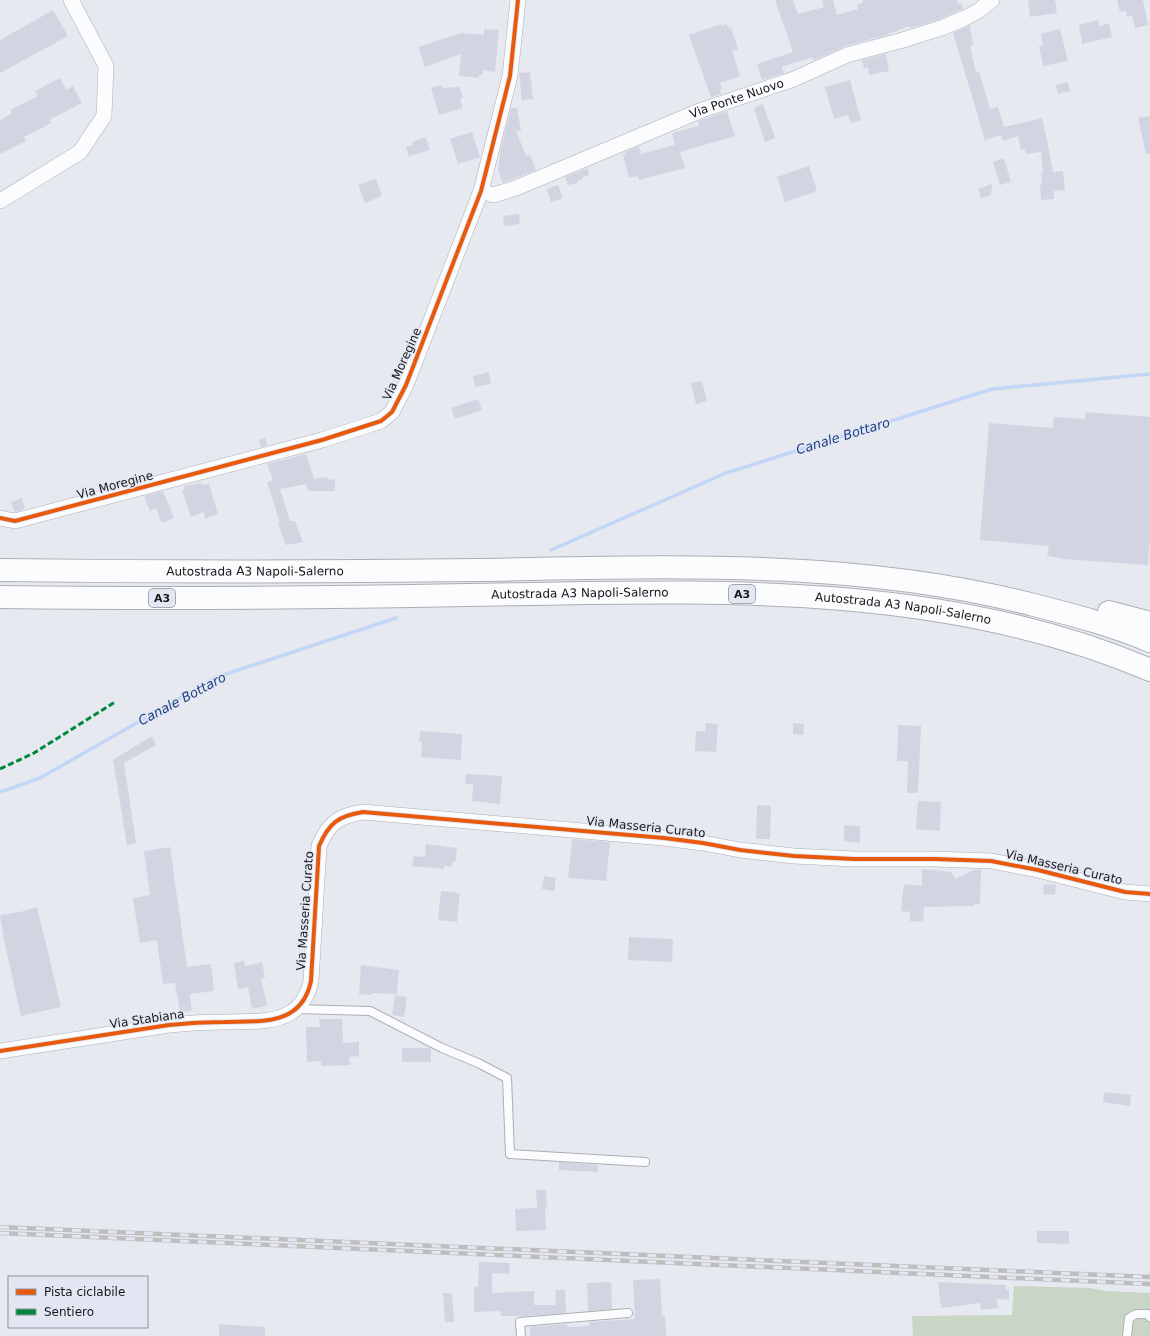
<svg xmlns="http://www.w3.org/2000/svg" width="1150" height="1336" font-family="'DejaVu Sans',sans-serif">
<rect width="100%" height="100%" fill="#e6e9f0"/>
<path fill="#cad6c5" d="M1014,1286L1090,1288L1105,1291L1150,1293V1336H913L912,1316L1012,1315Z"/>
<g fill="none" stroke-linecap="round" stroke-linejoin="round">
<path stroke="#c3d6f8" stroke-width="3.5" d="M551,550L726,473L992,389L1150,374
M0,792L40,778L217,677L396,618"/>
</g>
<path fill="#d3d4e2" d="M775,0H793L798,14L824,7L822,0H833L837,15L858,9L857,5L863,2V0H957L958,4L961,3L963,9L941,19L910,28L909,26L883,36L845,46L817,59L813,60L812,57L782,67L784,73L762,80L757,64L793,52Z
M1028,0H1055L1057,13L1030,17Z
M1117,0H1143L1148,25L1135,28L1132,16L1127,17L1126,11L1120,12Z
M53,10L68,36L0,73V40Z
M1098,20L1099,26L1109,23L1112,37L1082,44L1079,25Z
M721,24L722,26L727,24L729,29L731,28L738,49L732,51L740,76L720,83L722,89L720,90L721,94L711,97L689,35Z
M970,25L973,45L970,46L976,73L979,71L990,109L998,107L1004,127L1042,118L1047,140L1053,172L1063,171L1065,190L1054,191V199L1041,200L1040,184H1042L1041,173H1043L1041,152L1026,154L1025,149L1021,150L1018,136L1003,141L1001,135L985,140L953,33Z
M484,29L499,30L495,72L483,70L482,75H479V78L459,76L461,54L425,67L418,47L461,33L484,35Z
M1060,29L1068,61L1043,66L1039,46L1043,45L1041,34Z
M886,54L889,71L869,75L868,67L864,68L862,60Z
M530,72L533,99L522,100L519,73Z
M60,78L66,90L73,86L82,103L49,120L51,123L24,137L26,141L0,154V120L11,114L10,110L38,96L35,91Z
M850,80L861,120L851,123L848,115L834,119L825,87Z
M1068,82L1070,91L1058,94L1056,85Z
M441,85L443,88L459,87L463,97L460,99L463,108L439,115L431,88Z
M763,104L775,138L765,142L754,108Z
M511,108H517L521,131H516L526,156L530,155L536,170L503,183L498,171L500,153Z
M727,111L735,136L680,152L685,168L639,180L638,176L629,178L623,155H625V152L639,146L641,154L675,145L672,133L699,126L698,121Z
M1150,116V154H1146L1138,118Z
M472,132L480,157L458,164L450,139Z
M426,137L430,150L409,156L406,147L413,145L412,142Z
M1004,158L1011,182L1000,185L993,162Z
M809,166L817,191L785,202L777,177Z
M588,168L589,175L582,178V180L577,181L578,183L568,185L565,177Z
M376,179L382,196L365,203L358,185Z
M992,184L991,195L981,198L978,189Z
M558,185L563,198L551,202L547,189Z
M519,214L520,224L504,226L503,216Z
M489,372L491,384L475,387L473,376Z
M702,381L707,401L696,404L691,383Z
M478,399L482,410L455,419L451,408Z
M1086,412L1150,417V538L1148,565L1064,559L1047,556L1049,546L980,540L989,423L1053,428L1054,417L1085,419Z
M265,438L268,445L261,447L259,440Z
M306,454L314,479L328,477V480L335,479V491H308L306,484L280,489L290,521H295L303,542L286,545L278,523H280L267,482L273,480L267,464Z
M201,483L202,485L209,484L218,514L205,519L204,512L191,517L182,490H185L184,486Z
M163,491L174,518L162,523L156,508L150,511L144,496Z
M22,498L25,509L15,512L11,502Z
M706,723L718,724L716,752L695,751L696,731L705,732Z
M793,723L804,724L803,735L793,734Z
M898,725L921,726L918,793H907L908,761H897Z
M420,731L462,734L461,760L421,757L422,741H419Z
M152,736L156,745L124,763L136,843L127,845L113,760Z
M466,774L502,776L500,804L472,801L473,784H465Z
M918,801L941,802L940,831L916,829Z
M757,805L771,806L770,839H756Z
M844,825L860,826V843L844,841Z
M572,839L610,842L606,881L568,878Z
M426,844L457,848L455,862L453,861L452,867L444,866V869L412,866L414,856L425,857Z
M170,847L187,967L211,964L214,991L190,994L192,1011L180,1012L175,983L163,984L157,940L140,943L133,898L150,895L144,851Z
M922,869L951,872L955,879L973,870H981L980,904H974V906L924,907L923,922L910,921V912L901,911L904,884L922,886Z
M544,876L556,878L554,891L542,889Z
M1044,884L1056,885L1055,895L1043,894Z
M441,891L460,893L457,922L438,920Z
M37,907L61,1007L21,1016L4,940L0,915L25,911V910Z
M629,937L673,939L672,962L628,960Z
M244,961L245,966L262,962L265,978L261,979L267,1006L252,1009L248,987L238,989L234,963Z
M361,965L399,970L397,994L372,993V995L359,994Z
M395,995L407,997L404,1017L392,1015Z
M319,1019H342L343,1043L359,1042V1056L349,1057L350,1065L321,1066V1061L307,1062L306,1027H320Z
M402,1048H430L431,1049V1062H402Z
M1104,1092L1131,1095L1130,1106L1103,1102Z
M559,1162L598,1165V1172L559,1170Z
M536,1190H546L547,1207L537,1208Z
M545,1207L546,1230L516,1231L515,1209Z
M1037,1231H1069V1244L1037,1243Z
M479,1262L510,1263L509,1274L492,1273V1293L534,1291V1305H556L555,1290H565L566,1313L524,1316H501L500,1311L474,1312V1287H478Z
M660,1279L662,1316H665L666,1336H530V1327L567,1324V1327L589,1326V1322L635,1319L633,1280Z
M611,1282L612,1309L588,1311L587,1283Z
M938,1282L1006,1285V1290H1009V1300L997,1299L998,1308L981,1310L980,1303L941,1308Z
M443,1293H452L454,1322H445Z
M219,1324L265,1327V1336H219Z"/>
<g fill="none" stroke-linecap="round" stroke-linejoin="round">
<defs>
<path id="service" d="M296,1009L370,1011L442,1048L478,1063L507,1078L510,1154L645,1162
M521,1336L520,1322L628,1313
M1127,1336L1129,1318L1136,1314H1148L1150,1317"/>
<g id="minor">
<path id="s1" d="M481,191L493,195L516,188L702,110L794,79L847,55L903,40L944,27L965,18L978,11L992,0"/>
<path d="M0,201L80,152L104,116L106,66L71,0"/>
<path d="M0,518L15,521L322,440L381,421L392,412L406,385L481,191L510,76L518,0"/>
<path d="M0,1051L169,1025C187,1023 205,1022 224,1022C244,1021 272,1024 290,1013C302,1006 308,995 311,981L319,846C329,823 338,816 363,812L664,838L703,843L740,850L794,856L854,859H934L991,861L1038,870L1125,892L1150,894"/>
</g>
<g id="motorway">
<path id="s2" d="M0,570C159,572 318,572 477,570C663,567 852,558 1034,605C1073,615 1112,625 1150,641"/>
<path id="s3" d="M0,597C155,599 311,598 466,595C694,592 936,578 1150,670"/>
<path d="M1109,612L1150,623"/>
</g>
</defs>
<use href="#service" stroke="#acaeb3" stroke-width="10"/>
<use href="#minor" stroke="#acaeb3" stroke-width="16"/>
<use href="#motorway" stroke="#acaeb3" stroke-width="24"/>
<use href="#service" stroke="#fbfcfd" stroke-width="8"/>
<use href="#minor" stroke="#fbfcfd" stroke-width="15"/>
<use href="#motorway" stroke="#fbfcfd" stroke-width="22"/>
<defs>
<path id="rail" d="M0,1227L1150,1277
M0,1233L1150,1284"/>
</defs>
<use href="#rail" stroke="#bebec0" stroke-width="4.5"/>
<use href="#rail" stroke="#e3e7f3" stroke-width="3" stroke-dasharray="9" stroke-linecap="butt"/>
<path stroke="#00873e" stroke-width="3" stroke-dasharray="6 3" stroke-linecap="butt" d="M0,769L34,753L115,702"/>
<defs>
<path id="cycleway" d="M0,518L15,521L322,440L381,421L392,412L406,385L481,191L510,76L518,0
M0,1051L169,1025C187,1023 205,1022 224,1022C244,1021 272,1024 290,1013C302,1006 308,995 311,981L319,846C329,823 338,816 363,812L664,838L703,843L740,850L794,856L854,859H934L991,861L1038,870L1125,892L1150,894"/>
</defs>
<use href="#cycleway" stroke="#e3e7f3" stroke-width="6"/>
<use href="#cycleway" stroke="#e8590c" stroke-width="4"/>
</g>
<g text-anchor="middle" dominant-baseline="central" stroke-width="3" stroke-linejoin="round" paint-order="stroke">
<g fill="#e3e7f3" stroke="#54555c" stroke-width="1">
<rect x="729" y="585" width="26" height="18" rx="3"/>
<rect x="149" y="589" width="26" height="18" rx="3"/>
</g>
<g font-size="11" font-weight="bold" fill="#16171b">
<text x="742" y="594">A3</text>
<text x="162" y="598">A3</text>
</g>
<g font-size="12" fill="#16171b" stroke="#e3e7f3">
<text stroke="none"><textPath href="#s1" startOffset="275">Via Ponte Nuovo</textPath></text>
<text transform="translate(402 364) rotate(-66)">Via Moregine</text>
<text transform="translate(115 485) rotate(-15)">Via Moregine</text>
<text stroke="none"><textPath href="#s2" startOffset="255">Autostrada A3 Napoli-Salerno</textPath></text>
<text stroke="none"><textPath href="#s3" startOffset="580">Autostrada A3 Napoli-Salerno</textPath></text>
<text stroke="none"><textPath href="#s3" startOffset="904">Autostrada A3 Napoli-Salerno</textPath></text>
<text transform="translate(646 827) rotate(6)">Via Masseria Curato</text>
<text transform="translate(1064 867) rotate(13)">Via Masseria Curato</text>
<text transform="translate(305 911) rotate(-86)">Via Masseria Curato</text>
<text transform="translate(147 1019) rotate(-8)">Via Stabiana</text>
</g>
<g font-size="13" font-style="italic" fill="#1c3f80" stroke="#e3e7f3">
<text transform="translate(843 436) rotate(-17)">Canale Bottaro</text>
<text transform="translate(182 699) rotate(-28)">Canale Bottaro</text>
</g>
</g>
<rect x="8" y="1276" width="140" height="52" fill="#e3e7f3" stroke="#91949d"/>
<rect x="16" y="1289" width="20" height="6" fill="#e8590c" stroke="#91949d"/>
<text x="44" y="1296" font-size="12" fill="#16171b">Pista ciclabile</text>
<rect x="16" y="1309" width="20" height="6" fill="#00873e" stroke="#91949d"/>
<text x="44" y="1316" font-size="12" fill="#16171b">Sentiero</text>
</svg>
